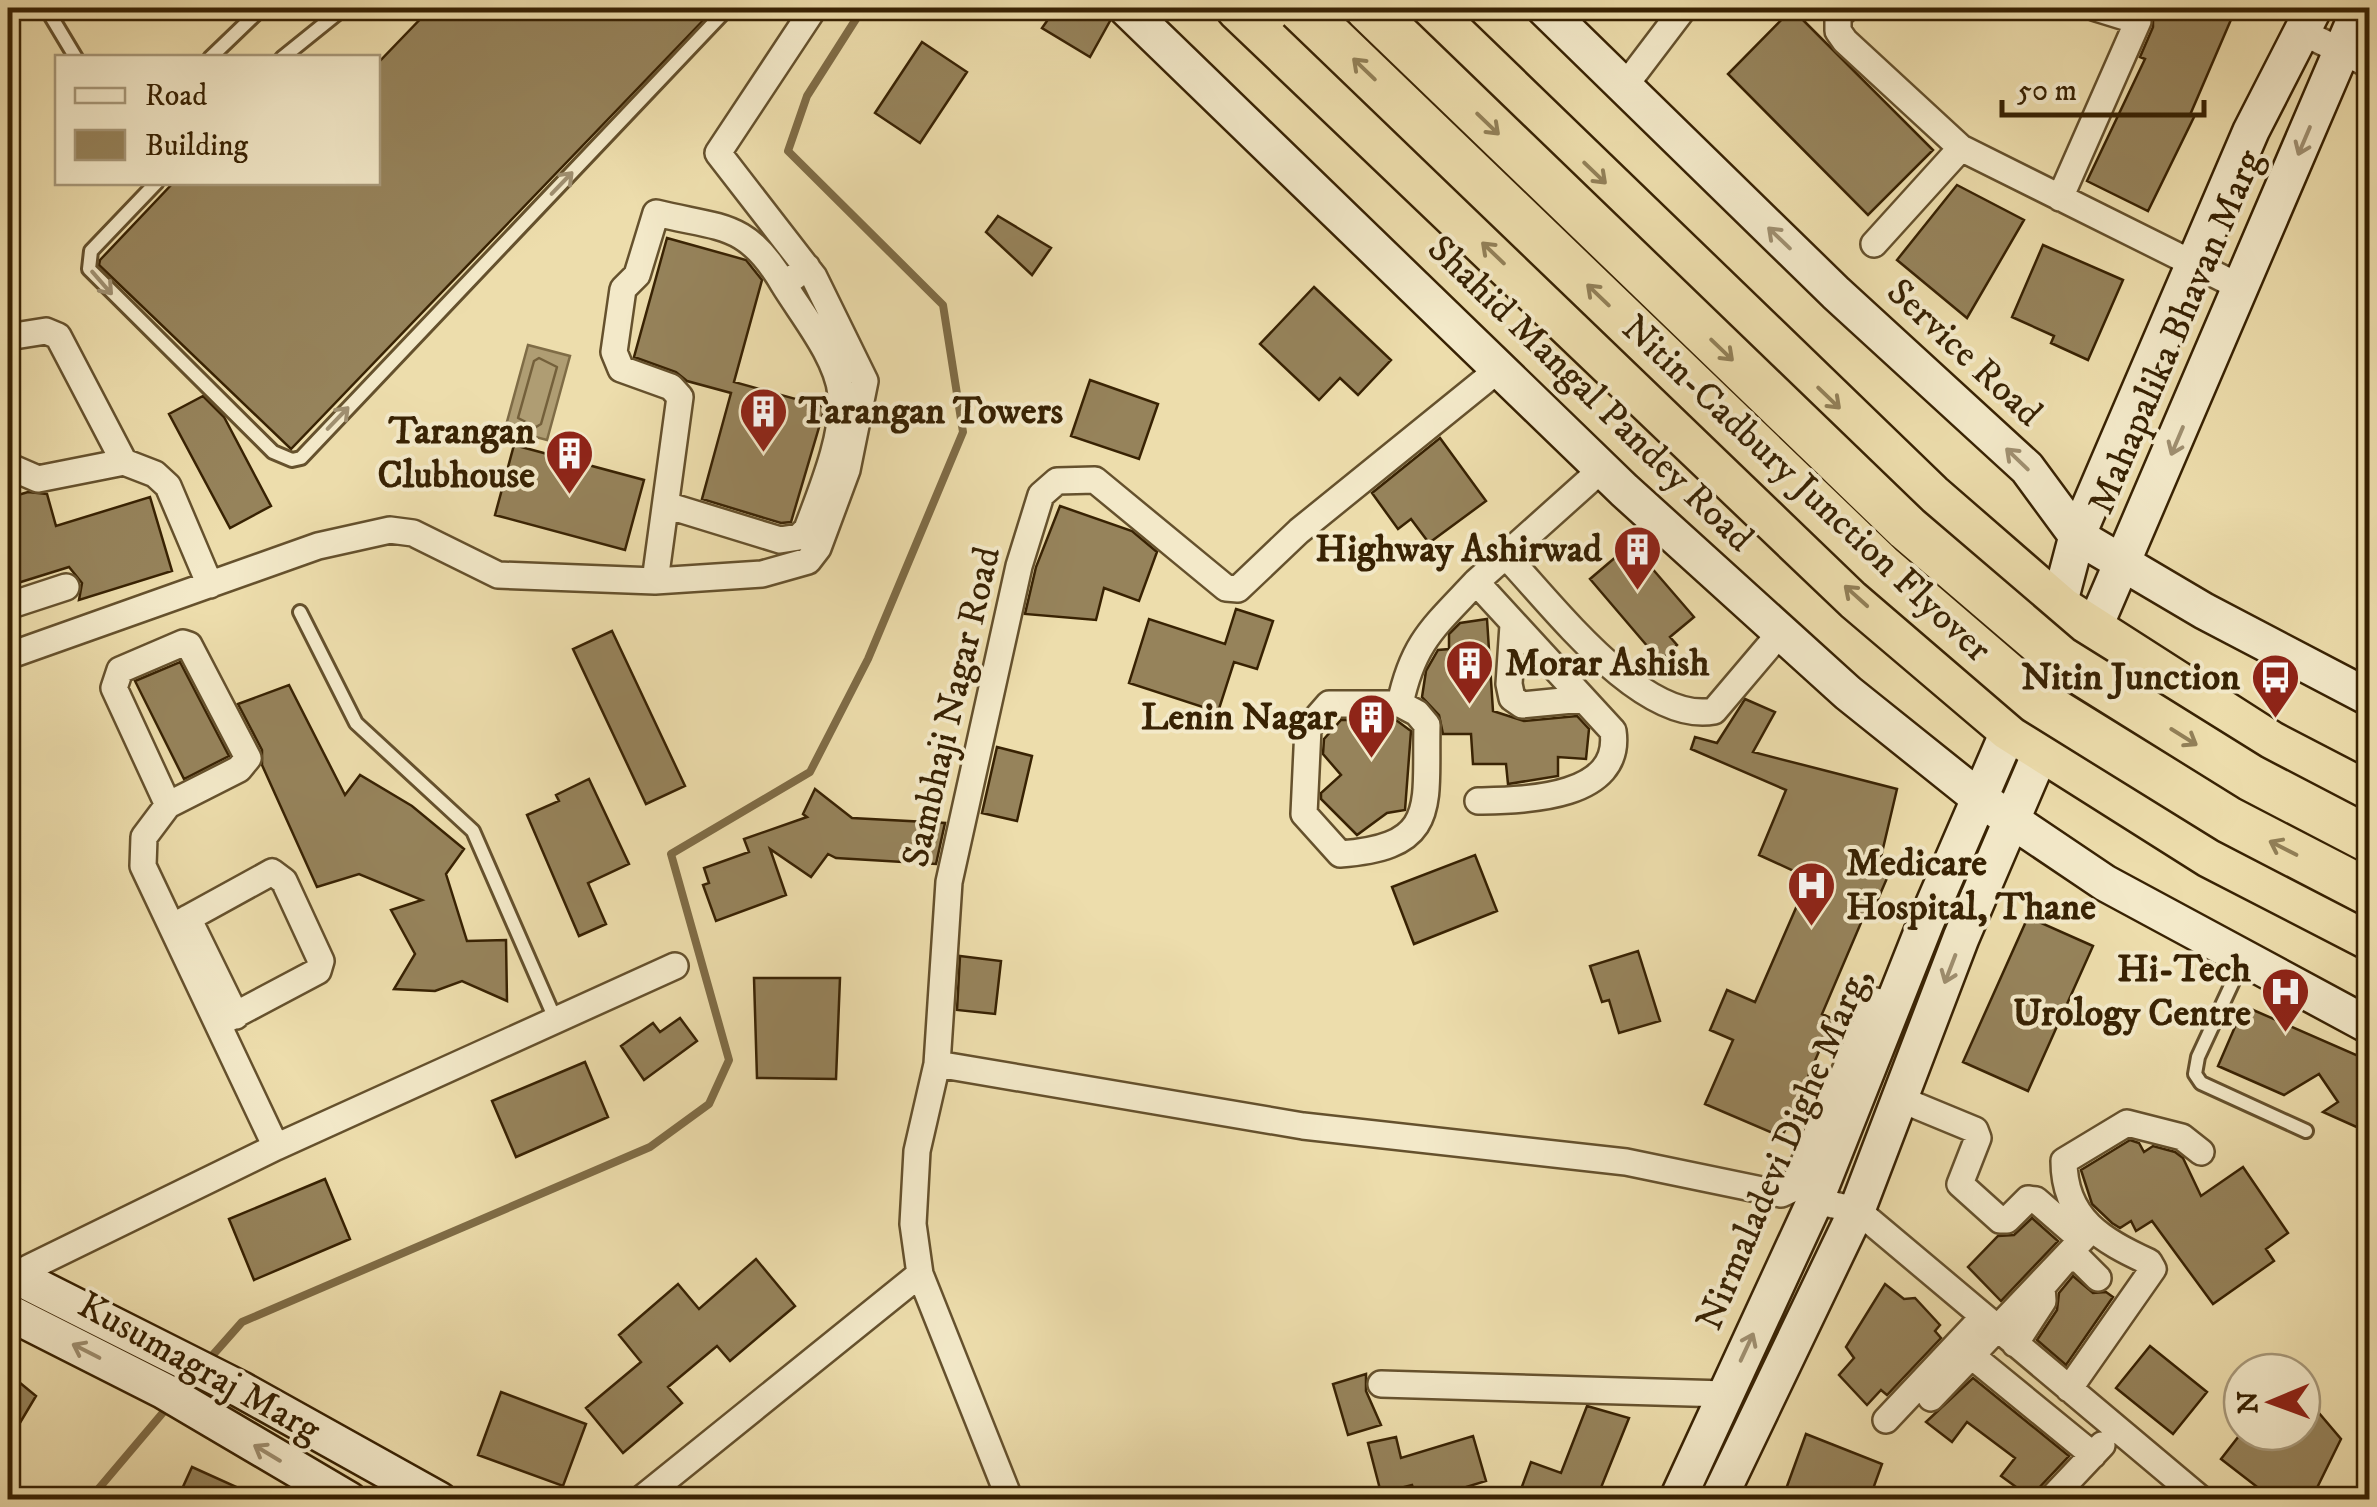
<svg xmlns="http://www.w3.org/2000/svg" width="2377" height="1507" font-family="'IM FELL DW Pica',serif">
<rect width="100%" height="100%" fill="#edddac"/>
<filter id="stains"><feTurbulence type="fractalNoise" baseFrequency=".002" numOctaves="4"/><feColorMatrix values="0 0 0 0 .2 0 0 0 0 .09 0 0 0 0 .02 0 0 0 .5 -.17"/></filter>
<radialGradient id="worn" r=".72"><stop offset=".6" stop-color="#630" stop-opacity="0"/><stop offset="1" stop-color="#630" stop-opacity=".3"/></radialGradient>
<path fill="#af9d73" stroke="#7f6c46" stroke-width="2.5" d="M528,345L570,356L547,440L505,429Z"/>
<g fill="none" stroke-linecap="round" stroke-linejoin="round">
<path stroke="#74603b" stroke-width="2.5" d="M539,358L557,367L541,424L536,427L518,418L534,361Z"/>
<path stroke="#7f6c46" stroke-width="8" d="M211,1357L242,1322L650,1147L709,1104L729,1060L671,854L810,772L868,659L963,432L943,305L788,151L807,96L863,8
M89,1500L166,1409"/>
</g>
<path fill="#96835b" stroke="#382203" stroke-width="2.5" d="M431,8H715L291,449L99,265L100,260L174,182H378V63Z
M1056,8L1105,10L1110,21L1090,57L1042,28Z
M2153,8H2236L2190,115L2194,117L2148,211L2087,181L2145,59L2140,57L2153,27Z
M1792,9L1933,150L1868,215L1728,74Z
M922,42L967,72L920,143L875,113Z
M1957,185L2024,220L1967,318L1897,260Z
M998,216L1051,248L1032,275L986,232Z
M667,238L746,260L762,280L734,382L825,407L791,522L781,523L702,499L731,393L687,381L676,372L634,357Z
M2043,245L2123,280L2088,360L2051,343L2054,336L2012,317Z
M1314,287L1391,360L1358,395L1340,378L1319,400L1260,344Z
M1090,380L1158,404L1139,459L1071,436Z
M203,396L224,417L271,506L230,528L169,414Z
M1440,438L1486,501L1429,543L1411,519L1398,529L1372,493Z
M514,445L644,480L625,550L495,515Z
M28,492L47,494L56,526L150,497L172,571L79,600L82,583L69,567L8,586V498Z
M1060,506L1132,531L1157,552L1139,601L1104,588L1096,620L1025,614L1036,567Z
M1631,544L1694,617L1670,637L1677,645L1660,661L1590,579Z
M1236,609L1273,621L1257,669L1234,662L1218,712L1129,683L1149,619L1225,644Z
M1487,619L1493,711L1524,721L1577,716L1589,729L1586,759L1558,757V776L1508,784L1506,764H1473L1471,734H1443L1439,715L1422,697L1426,671L1438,650L1449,649V634L1460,623Z
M612,631L685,786L646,804L573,649Z
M180,662L229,756L184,779L135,681Z
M289,685L345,795L360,775L412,806L464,849L446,874L467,941L506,940L507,1001L462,981L435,991L394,989L415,954L391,910L422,900L359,874L317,887L262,765V750L238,704Z
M1745,699L1775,712L1753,752L1897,789L1881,857L1894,862L1875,906L1869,904L1822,1014L1833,1019L1782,1137L1705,1104L1733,1040L1710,1030L1727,990L1755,1002L1809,878L1759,855L1786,790L1691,749L1695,737L1717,743Z
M1341,720H1396L1411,731L1405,810L1387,813L1357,835L1321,799V793L1341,775L1323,754L1324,739Z
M997,747L1032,756L1017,821L982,813Z
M589,779L629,864L588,883L606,924L579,936L527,815L559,801L556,795Z
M815,789L852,818L945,823L936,864L836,858L828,854L811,877L770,849L786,895L716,921L703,885L709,883L704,868L749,852L744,839L807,817L803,814Z
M1475,855L1497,911L1414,944L1392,887Z
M2028,917L2093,946L2028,1091L1963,1062Z
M1638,951L1660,1021L1619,1033L1609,1000L1602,1002L1590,966Z
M960,956L1001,961L995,1014L957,1010Z
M754,978H840L836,1079L757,1078Z
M2244,1006L2370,1061V1133L2323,1112L2338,1102L2319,1074L2284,1095L2218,1066Z
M680,1018L697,1041L644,1080L621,1046L653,1023L660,1032Z
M585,1062L608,1117L516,1157L492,1101Z
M2130,1140L2139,1143L2144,1152L2153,1146L2175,1152L2183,1158L2201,1196L2243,1167L2288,1233L2266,1249L2274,1261L2213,1304L2152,1221L2136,1231L2131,1221L2120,1228L2112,1223L2092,1204L2081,1170Z
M325,1179L350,1239L254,1280L229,1219Z
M2032,1218L2058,1241L2001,1301L1968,1267L1998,1236L2014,1235Z
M756,1259L795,1306L730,1361L717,1346L668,1387L682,1403L623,1453L586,1408L641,1362L619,1335L678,1284L699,1309Z
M2073,1276L2093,1293L2106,1292L2113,1297L2066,1365L2037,1340L2057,1310L2059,1293Z
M1885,1284L1904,1299L1915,1298L1940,1325L1935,1331L1941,1338L1887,1395L1881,1390L1867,1405L1839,1375L1854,1358L1846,1347Z
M2150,1346L2207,1392L2173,1434L2116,1388Z
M8,1373L36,1396L8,1443Z
M1366,1374V1391L1381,1425L1348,1435L1333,1384Z
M1973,1378L2069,1456L2038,1489L2034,1500L2001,1476L2015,1458L1967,1422L1952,1442L1926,1422Z
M501,1392L586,1424L563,1486L478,1455Z
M2302,1393L2341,1439L2311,1500H2274L2221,1459L2242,1432H2302Z
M1587,1406L1629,1418L1596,1500H1517L1531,1462L1561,1473Z
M1806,1434L1882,1464L1869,1500H1782Z
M1473,1436L1486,1481L1424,1500H1417L1412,1485L1381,1493L1368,1443L1396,1437L1401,1458Z
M192,1467L265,1500H177Z"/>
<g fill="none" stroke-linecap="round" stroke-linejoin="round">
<defs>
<path id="lane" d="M46,8L76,58
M210,58L262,8
M282,58L344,8
M157,182L91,251L89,269L273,452L292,460L301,458L728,8
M300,612L356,723L473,831L556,1021
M2242,962L2198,1057L2195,1074L2201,1083L2306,1131"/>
<path id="street" d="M1847,8L1838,16V31L1845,41L1961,148L2242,288
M2302,32L2370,65
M1624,87L1684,8
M2060,198L2138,21L2096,8
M1874,244L1961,148
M8,337L46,331L58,336L124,462L155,474L168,486L210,585
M8,466L38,479L124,462
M666,505L780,540L799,537L807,529C821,491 845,435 841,394C837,357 803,316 784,285
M1506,556C1551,603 1642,725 1714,711L1781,632
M655,581L680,397L671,387L621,369L614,352L623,289L637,275L656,213C721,229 747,221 784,285L807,267
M8,606L66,587
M1513,625L1509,684L1512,698L1522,705L1583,699
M8,656L318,546L390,530L413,533L498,575L655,581L762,574L808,561L818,548L847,470L865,381L814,277L718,153L814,8
M1400,704H1329L1308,728L1304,814L1340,854C1440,847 1425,805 1427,725L1417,713L1400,704C1413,642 1434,627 1476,582
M1478,801C1521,800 1623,800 1613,731L1476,582L1602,469
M168,805L239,769L248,758L189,645L183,643L120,670L114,688L168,805L144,837L143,866L276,1147
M188,918L236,1016
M172,927L272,872L284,881L321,961L318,971L218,1024
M937,1064L1303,1126L1626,1162L1781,1194L1792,1189L1876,1001
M1900,1099L1975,1130L1978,1138L1960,1184L2000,1220H2007L2028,1199L2036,1200L2081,1239
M1815,1201L1857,1210L2202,1500
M8,1278L276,1147L675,966
M2015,1344L2043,1301L2042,1287L2067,1258L2079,1259L2098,1278
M1972,1356L2093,1455
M1381,1384L1726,1394
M2069,1389L2153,1269L2149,1262C2103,1241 2064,1219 2064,1161L2127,1123L2182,1137L2201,1152
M1931,1398L2090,1231
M1886,1420L1983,1317
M640,1500L920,1274
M1010,1500L920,1274L913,1224L917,1151L937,1064L949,882L1019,566L1041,495L1057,481L1095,480L1226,588L1238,589L1299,531L1499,369
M2050,1500L2102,1445"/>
<path id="secondary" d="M1126,8L1624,490L1848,693L1979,798L2105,883L2370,1026
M1544,8L1836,293L2027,468L2077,536L2204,611L2370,698
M2053,627L2077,536L2251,131L2314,8
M8,1272L240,1389L439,1500
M8,1312L164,1391L349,1500
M1677,1500L1815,1201L1926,922L2019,707
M1718,1500L1857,1210L1961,938L2360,8"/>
<path id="highway" d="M1239,8L1857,598L2010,728L2211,855L2370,937
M1425,8L1930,496L2061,610L2270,744L2370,796"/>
</defs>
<use href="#lane" stroke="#65512d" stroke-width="18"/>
<use href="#street" stroke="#65512d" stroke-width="30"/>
<use href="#secondary" stroke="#382203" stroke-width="40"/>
<use href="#highway" stroke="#382203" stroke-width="50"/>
<use href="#lane" stroke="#f3e9c9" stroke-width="12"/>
<use href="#street" stroke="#f3e9c9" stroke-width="25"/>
<use href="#secondary" stroke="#f3e9c9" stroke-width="35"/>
<use href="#highway" stroke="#edddac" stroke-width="45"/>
<defs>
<path id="highway-bridge" d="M1300,8L1880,566L2037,701L2229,820L2370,893
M1368,8L1907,528L2060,659L2251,778L2370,840"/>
</defs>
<use href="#highway-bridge" stroke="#382203" stroke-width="50" stroke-linecap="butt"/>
<use href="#highway-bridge" stroke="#edddac" stroke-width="45"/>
</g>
<defs><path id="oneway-shaft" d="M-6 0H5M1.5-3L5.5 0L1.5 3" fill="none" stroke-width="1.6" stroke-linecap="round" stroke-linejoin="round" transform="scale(2.5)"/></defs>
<g stroke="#928058">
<use href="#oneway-shaft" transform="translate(1364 69) rotate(-136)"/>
<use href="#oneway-shaft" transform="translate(1488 124) rotate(44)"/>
<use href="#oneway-shaft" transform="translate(1595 173) rotate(44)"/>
<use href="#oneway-shaft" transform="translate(1493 253) rotate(-136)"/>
<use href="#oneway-shaft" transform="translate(1598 295) rotate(-136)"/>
<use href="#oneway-shaft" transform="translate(1722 350) rotate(44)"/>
<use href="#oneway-shaft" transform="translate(1829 398) rotate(44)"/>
<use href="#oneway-shaft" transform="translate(1856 596) rotate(-138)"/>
<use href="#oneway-shaft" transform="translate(2184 737) rotate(32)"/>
<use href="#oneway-shaft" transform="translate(2283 848) rotate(-153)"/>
</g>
<g stroke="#9f8f70">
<use href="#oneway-shaft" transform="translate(2304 141) rotate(113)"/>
<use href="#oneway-shaft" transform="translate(562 183) rotate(-46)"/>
<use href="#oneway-shaft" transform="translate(1779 238) rotate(-136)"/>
<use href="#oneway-shaft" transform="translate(102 283) rotate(49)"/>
<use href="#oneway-shaft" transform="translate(338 418) rotate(-46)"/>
<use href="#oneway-shaft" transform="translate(2177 441) rotate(113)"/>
<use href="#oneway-shaft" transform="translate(2017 459) rotate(-136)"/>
<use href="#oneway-shaft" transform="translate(1950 969) rotate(111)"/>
<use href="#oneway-shaft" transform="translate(1747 1347) rotate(-65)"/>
<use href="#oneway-shaft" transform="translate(86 1351) rotate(-153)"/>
<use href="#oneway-shaft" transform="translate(267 1453) rotate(-149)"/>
</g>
<defs>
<symbol id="building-pin" viewBox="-11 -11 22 30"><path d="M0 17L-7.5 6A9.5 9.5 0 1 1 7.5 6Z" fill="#8f2418" stroke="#f3e9c9"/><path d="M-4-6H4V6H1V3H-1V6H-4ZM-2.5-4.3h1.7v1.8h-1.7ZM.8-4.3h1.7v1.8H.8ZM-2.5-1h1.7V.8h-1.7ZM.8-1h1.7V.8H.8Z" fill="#fff"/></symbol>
<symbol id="bus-pin" viewBox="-11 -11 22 30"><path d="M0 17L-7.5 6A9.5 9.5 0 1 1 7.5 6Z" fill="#8f2418" stroke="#f3e9c9"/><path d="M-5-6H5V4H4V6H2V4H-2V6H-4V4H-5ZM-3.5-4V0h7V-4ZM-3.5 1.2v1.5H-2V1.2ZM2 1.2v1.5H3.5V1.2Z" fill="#fff"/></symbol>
<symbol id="hospital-pin" viewBox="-11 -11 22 30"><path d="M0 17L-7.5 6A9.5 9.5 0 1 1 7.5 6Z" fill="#8f2418" stroke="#f3e9c9"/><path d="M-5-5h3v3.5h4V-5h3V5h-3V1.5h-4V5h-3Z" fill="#fff"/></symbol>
</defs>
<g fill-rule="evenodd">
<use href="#building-pin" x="736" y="384" width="55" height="75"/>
<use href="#building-pin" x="542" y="426" width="55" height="75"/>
<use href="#building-pin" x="1610" y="522" width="55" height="75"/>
<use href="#building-pin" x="1442" y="636" width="55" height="75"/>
<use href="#bus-pin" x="2248" y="650" width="55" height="75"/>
<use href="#building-pin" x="1344" y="690" width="55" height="75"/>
<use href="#hospital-pin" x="1784" y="858" width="55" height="75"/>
<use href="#hospital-pin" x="2258" y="964" width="55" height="75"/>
</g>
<g text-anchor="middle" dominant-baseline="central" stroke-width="8" stroke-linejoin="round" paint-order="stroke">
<g font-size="38" fill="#382203" stroke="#f3e9c9">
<text transform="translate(2176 332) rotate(-67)">Mahapalika Bhavan Marg</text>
<text transform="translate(1964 353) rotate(43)">Service Road</text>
<text transform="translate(1590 394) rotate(44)">Shahid Mangal Pandey Road</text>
<text transform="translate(1806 489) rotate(43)">Nitin-Cadbury Junction Flyover</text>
<text transform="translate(952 707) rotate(-77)">Sambhaji Nagar Road</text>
<text transform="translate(1784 1149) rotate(-67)">Nirmaladevi Dighe Marg,</text>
<text transform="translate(199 1368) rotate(29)">Kusumagraj Marg</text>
</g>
<g font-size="38" font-weight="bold" fill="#382203" stroke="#f3e9c9" text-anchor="end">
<text x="799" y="412" text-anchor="start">Tarangan Towers</text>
<text x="535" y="432">Tarangan<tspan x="535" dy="44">Clubhouse</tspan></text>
<text x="1602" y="550">Highway Ashirwad</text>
<text x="1505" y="664" text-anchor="start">Morar Ashish</text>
<text x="2240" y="678">Nitin Junction</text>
<text x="1337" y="718">Lenin Nagar</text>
<text x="1846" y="864" text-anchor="start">Medicare<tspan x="1846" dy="44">Hospital, Thane</tspan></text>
<text x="2251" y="970">Hi-Tech<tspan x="2251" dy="44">Urology Centre</tspan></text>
</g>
</g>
<rect width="2377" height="1507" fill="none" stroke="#edddac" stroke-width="40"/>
<rect x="10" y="10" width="2357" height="1487" fill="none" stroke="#382203" stroke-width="5"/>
<rect x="20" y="20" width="2337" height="1467" fill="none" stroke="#382203" stroke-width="2.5"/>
<rect x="55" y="55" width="325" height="130" fill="#f3e9c9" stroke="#a8997a" stroke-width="2.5"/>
<rect x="75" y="88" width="50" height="15" fill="#f3e9c9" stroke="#a8997a" stroke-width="2.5"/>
<text x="145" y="105" font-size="30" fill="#382203">Road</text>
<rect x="75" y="130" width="50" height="30" fill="#96835b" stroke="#a8997a" stroke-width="2.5"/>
<text x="145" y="155" font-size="30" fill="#382203">Building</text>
<g transform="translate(2272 1402) rotate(269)"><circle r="48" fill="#f3e9c9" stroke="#a8997a" stroke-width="2.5"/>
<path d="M0-8L18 38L0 25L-18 38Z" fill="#8f2418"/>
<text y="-15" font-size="28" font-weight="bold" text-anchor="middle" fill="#382203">N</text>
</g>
<path d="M2002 100v15h202v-15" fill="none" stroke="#382203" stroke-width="5"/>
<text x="2017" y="100" font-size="30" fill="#382203" stroke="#f3e9c9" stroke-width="8" paint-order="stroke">50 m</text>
<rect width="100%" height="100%" filter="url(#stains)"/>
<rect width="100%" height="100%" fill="url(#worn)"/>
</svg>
